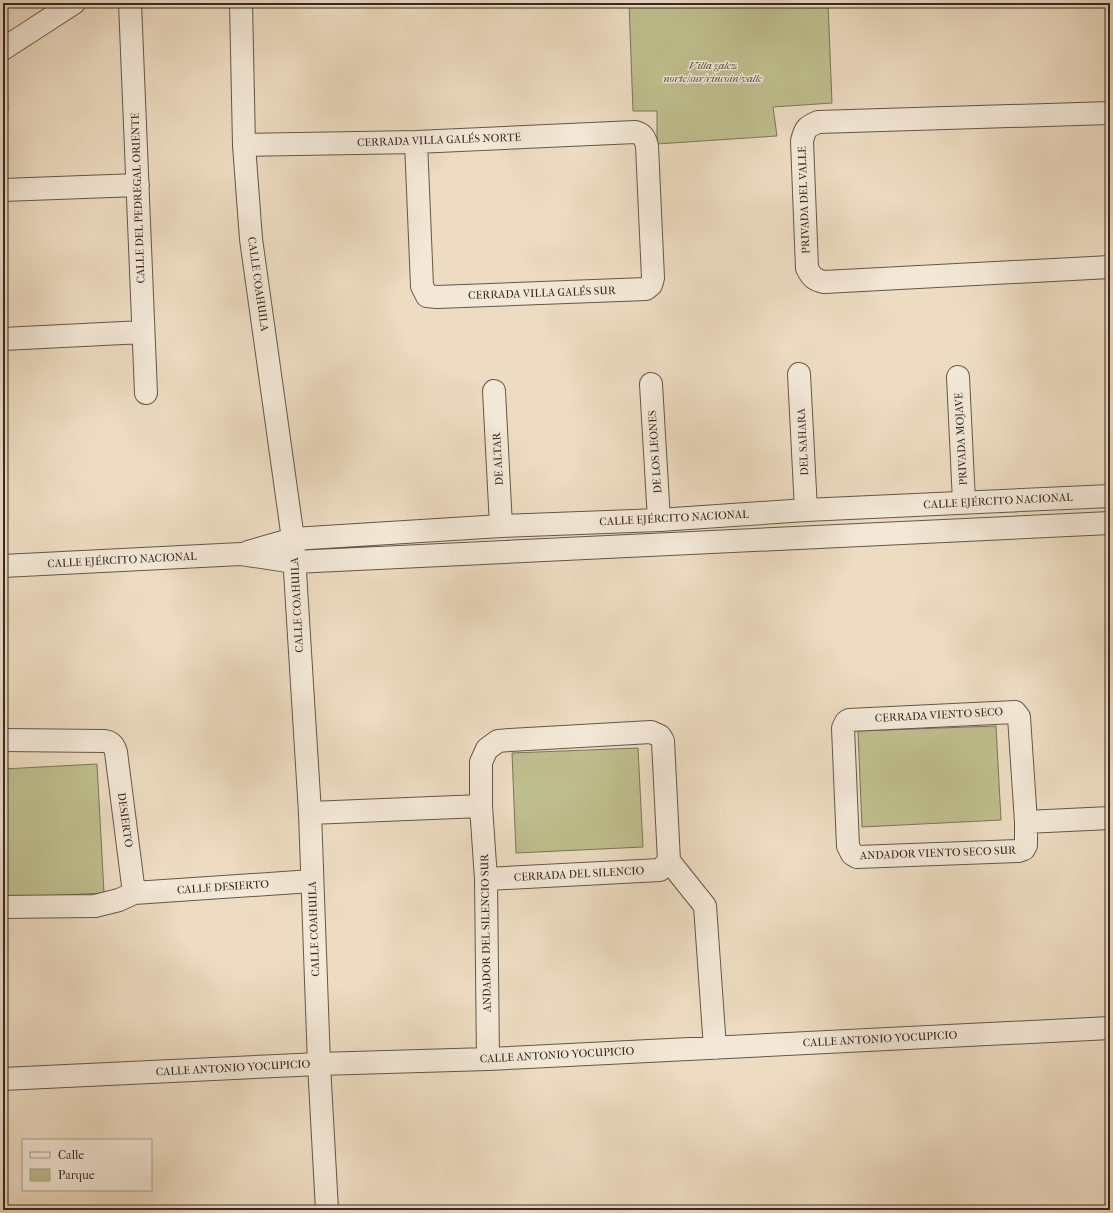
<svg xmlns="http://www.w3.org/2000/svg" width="1113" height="1213" font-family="'IM FELL French Canon',serif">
<rect width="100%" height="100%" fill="#eddcc2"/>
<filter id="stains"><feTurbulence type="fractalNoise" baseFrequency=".005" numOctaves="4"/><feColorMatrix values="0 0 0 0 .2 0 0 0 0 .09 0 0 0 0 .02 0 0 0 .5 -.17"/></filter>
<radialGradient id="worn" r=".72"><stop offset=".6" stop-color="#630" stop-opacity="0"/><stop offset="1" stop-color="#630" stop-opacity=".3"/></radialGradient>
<path fill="#bfbe8e" stroke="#7b7458" d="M629,3H828L832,103L773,107L777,136L657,144V111H633Z
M7,78L8,110H3V80Z
M996,726L1001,820L862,827L858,731Z
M638,748L643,847L516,853L512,753Z
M97,764L104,893L3,898V769Z"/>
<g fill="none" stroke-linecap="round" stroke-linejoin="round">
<defs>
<path id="minor" d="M130,3L146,393
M3,49L74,3
M1110,113L818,122C806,127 805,129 802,141L807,268C811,277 815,280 824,282L1110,267
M244,145L416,142L635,132C643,134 645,138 647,146L653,278L651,285L646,289L437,297L427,296L422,286L416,142
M3,190L138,185
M3,339L143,332
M799,374L806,510
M958,377L964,502
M651,384L659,520
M494,391L501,526
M1015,712L1019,717L1026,822V845L1024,849L1018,851L857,857L852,854L848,846L843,728L846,722L849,720Z
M3,740L105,741C111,742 114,745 116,752L134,893L119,900L95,906L3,907
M310,813L481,806
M1026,822L1110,818
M486,879L660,870L669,861
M134,893L312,881
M488,1059L486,879L481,806V762L487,749L498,741L510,740L651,732L660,736L663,741L669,861L705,906L715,1048
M3,1079L319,1064L488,1059L1110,1028"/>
<path id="tertiary" d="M241,3L244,145L251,239L293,539L310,813L319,1064L327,1210
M248,552L293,539L501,526L659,520L806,510L1110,496
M3,566L241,554L294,562L1110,523"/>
</defs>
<use href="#minor" stroke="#64564a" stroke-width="24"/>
<use href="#tertiary" stroke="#64564a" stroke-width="24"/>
<use href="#minor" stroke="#f3e8d7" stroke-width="22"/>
<use href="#tertiary" stroke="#f3e8d7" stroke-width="22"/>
</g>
<g text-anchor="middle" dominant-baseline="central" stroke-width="3" stroke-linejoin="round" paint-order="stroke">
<g font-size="11" font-style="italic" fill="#594e3d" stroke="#f3e8d7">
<text x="713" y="65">Villa galez<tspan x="713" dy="13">norte/sur/rincoin/valle</tspan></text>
</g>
<g font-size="11" fill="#372922" stroke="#f3e8d7">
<text transform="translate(439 140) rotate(-2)">CERRADA VILLA GALÉS NORTE</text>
<text transform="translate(138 198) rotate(-92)">CALLE DEL PEDREGAL ORIENTE</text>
<text transform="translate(804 200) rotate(-92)">PRIVADA DEL VALLE</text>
<text transform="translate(258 284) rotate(82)">CALLE COAHUILA</text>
<text transform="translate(542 293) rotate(-2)">CERRADA VILLA GALÉS SUR</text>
<text transform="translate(961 439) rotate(-93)">PRIVADA MOJAVE</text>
<text transform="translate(803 442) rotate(-93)">DEL SAHARA</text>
<text transform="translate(655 452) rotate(-94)">DE LOS LEONES</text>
<text transform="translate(498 459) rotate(-93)">DE ALTAR</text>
<text transform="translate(998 501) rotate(-3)">CALLE EJÉRCITO NACIONAL</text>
<text transform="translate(674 518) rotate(-3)">CALLE EJÉRCITO NACIONAL</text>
<text transform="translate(122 560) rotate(-3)">CALLE EJÉRCITO NACIONAL</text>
<text transform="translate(297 605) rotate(-93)">CALLE COAHUILA</text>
<text transform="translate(939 715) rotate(-3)">CERRADA VIENTO SECO</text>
<text transform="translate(125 820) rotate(82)">DESIERTO</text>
<text transform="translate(938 853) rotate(-2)">ANDADOR VIENTO SECO SUR</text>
<text transform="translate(579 874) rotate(-3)">CERRADA DEL SILENCIO</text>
<text transform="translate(223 887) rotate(-4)">CALLE DESIERTO</text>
<text transform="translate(314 929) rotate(-92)">CALLE COAHUILA</text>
<text transform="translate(486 933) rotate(-91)">ANDADOR DEL SILENCIO SUR</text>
<text transform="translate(880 1039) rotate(-3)">CALLE ANTONIO YOCUPICIO</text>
<text transform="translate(557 1055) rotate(-3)">CALLE ANTONIO YOCUPICIO</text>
<text transform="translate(233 1068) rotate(-3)">CALLE ANTONIO YOCUPICIO</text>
</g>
</g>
<rect width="1113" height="1213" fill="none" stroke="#eddcc2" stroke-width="16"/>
<rect x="4" y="4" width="1105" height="1205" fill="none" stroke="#372922" stroke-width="2"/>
<rect x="8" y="8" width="1097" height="1197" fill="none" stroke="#372922"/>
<rect x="22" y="1139" width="130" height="52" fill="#f3e8d7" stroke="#a89c8f"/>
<rect x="30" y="1152" width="20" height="6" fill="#f3e8d7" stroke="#a89c8f"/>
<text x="58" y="1159" font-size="12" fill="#372922">Calle</text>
<rect x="30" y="1169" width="20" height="12" fill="#bfbe8e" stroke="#a89c8f"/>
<text x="58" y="1179" font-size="12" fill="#372922">Parque</text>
<rect width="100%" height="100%" filter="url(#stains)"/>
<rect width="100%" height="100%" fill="url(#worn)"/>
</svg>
